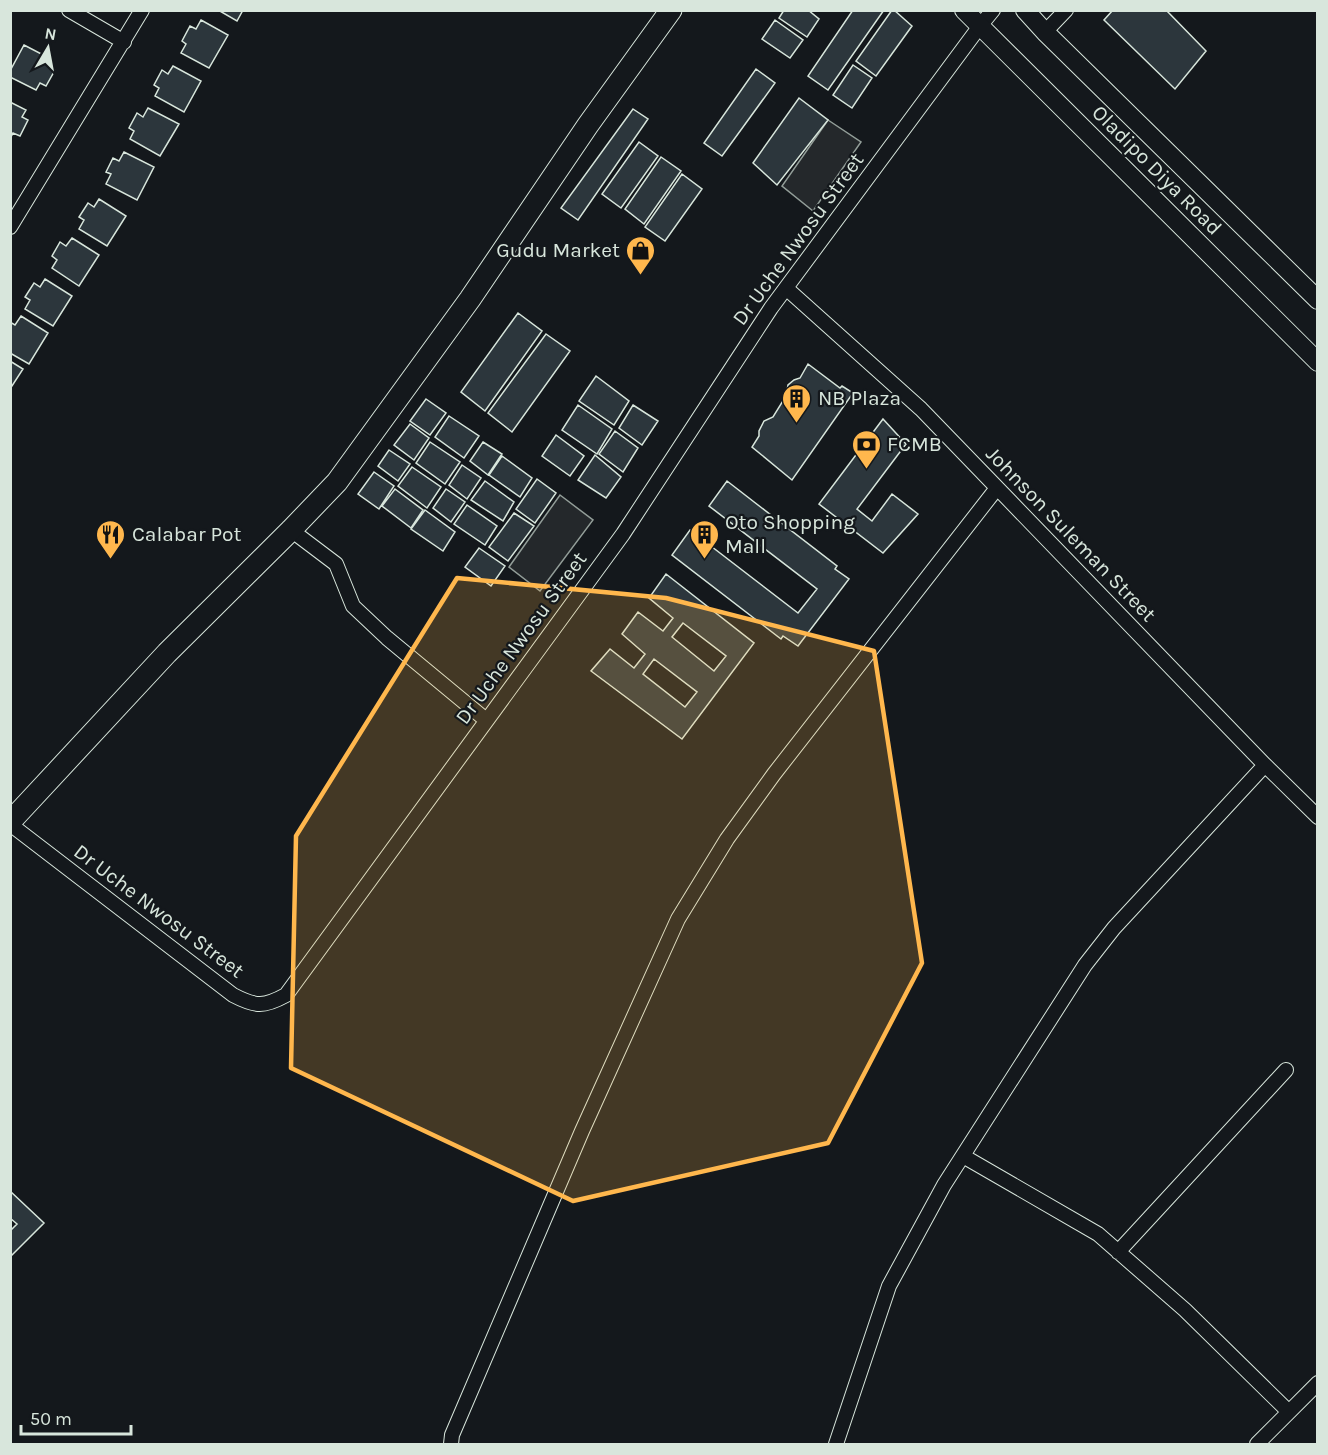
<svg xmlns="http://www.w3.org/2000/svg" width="1328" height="1455" font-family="Karla,sans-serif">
<rect width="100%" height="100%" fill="#14181c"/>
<path fill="#24282b" stroke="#939e99" stroke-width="1.5" d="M828,120L861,142L813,211L782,186Z
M560,495L593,520L540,591L509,567Z"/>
<path fill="#2c363c" stroke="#d8e6dc" stroke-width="1.5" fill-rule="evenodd" d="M218,10H243L237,21Z
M784,10H808L819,19L807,37L779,18Z
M853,10H884L828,90L808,76Z
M892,10H894L912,26L876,76L856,61Z
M1113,10H1166L1206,51L1175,89L1104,20Z
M201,20L228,35L209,68L181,53L186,44L182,41L190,26L196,29Z
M775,20L803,40L790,58L762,39Z
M24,45L53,60L49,67L55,70L46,86L40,83L36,90L10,77V71Z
M853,65L872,78L852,108L833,95Z
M173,66L201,81L184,112L155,96L159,88L154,85L162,70L168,74Z
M756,69L775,83L722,156L704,143Z
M799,98L828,120L777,185L753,163Z
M10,102L26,110L22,117L28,120L20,136L13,133L10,139Z
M148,108L179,124L160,156L130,139L134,131L129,128L137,113L143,117Z
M633,109L648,119L578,220L561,208Z
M639,142L658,156L621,208L602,194Z
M124,152L154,167L137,200L106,184L111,174L106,172L113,158L119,161Z
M661,157L681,171L644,224L625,209Z
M682,174L702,189L665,241L645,227Z
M99,199L126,216L107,246L79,229L84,220L79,217L88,203L94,207Z
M72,238L99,255L79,286L52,268L57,260L52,256L60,242L66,246Z
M45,279L72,296L53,326L25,309L30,300L25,297L34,283L40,287Z
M518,313L542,331L485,411L461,392Z
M21,316L48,333L29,364L10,353V322L15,325Z
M546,334L570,351L512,432L488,413Z
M10,361L23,369L10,389Z
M808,364L840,388L842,386L853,393L792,480L752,447L759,436V431L764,421L773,417L786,396L788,385L794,380L800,378Z
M596,376L629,401L614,425L579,401Z
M426,399L446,413L430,435L410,421Z
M578,405L612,429L597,454L562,430Z
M633,405L658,421L642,445L619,428Z
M449,416L479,436L464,458L435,437Z
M883,419L906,444L857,509L872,521L892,494L918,514L883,553L819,504Z
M410,424L429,438L414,460L394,445Z
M615,431L638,448L623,472L599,454Z
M556,435L584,456L570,476L542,456Z
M430,442L460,462L445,484L416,463Z
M483,442L502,454L488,475L470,461Z
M389,450L410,464L398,481L378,466Z
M595,455L621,477L606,498L578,480Z
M502,456L532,478L520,497L489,475Z
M462,465L481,478L467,499L449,485Z
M412,467L441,487L427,508L398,486Z
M374,472L394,486L379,509L358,494Z
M537,479L556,493L535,523L516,509Z
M485,481L514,502L503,521L471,500Z
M727,481L837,566L835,569L849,579L798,646L783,636L781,639L672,555L690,530L798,613L817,589L709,506Z
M395,489L423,510L411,528L382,506Z
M446,489L465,502L451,522L433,508Z
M467,505L497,526L485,545L454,524Z
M425,510L455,532L443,551L411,529Z
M514,513L534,526L508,561L489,547Z
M479,548L505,566L491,586L465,567Z
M666,574L754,643L682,739L591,671L610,649L634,668L645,654L622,634L638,612L663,631L673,618L649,598ZM683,623L726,656L714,671L672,637ZM654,659L697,692L685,707L643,674Z
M10,1191L44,1223L10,1257V1231L17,1224L10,1218Z"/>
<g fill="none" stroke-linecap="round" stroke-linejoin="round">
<defs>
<path id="minor" d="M69,10L124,42
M1045,32L1066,10
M10,227L142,10
M786,288L921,409L1265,765L1318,817
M291,530L336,564L353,606L387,638L486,720
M10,824L233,995C256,1007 264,1007 286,995L623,534L771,308L980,26L993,10
M963,1156L1098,1234L1185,1310L1289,1412
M1118,1252L1286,1070
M451,1444L452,1435L582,1131L678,919L727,839L774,774L997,488
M836,1444L889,1286L944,1185L1085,965L1114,928L1265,765
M1257,1444L1318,1383"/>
<path id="secondary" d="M964,10L1318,362
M1025,10L1045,32L1318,300"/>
<path id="primary" d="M10,822L167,653L291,530L337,482L470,299L588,125L671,10"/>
</defs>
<use href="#minor" stroke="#d8e6dc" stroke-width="16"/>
<use href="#secondary" stroke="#d8e6dc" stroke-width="20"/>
<use href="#primary" stroke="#d8e6dc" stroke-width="23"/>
<use href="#minor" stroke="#14181c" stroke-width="14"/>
<use href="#secondary" stroke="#14181c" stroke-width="18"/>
<use href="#primary" stroke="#14181c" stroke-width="21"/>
</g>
<path fill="#ffb74d" fill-opacity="0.2" stroke="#ffb74d" stroke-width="4.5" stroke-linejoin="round" d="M457,578L666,598L874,651L922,963L828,1143L573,1201L291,1068L296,836Z"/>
<defs>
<symbol id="shop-pin" viewBox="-11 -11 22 30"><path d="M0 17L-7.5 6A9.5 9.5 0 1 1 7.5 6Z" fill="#ffb74d" stroke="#14181c"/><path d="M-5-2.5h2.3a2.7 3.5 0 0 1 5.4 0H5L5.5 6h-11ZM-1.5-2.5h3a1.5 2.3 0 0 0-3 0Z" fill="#111"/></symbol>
<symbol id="building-pin" viewBox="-11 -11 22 30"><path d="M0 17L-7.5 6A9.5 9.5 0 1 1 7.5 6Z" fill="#ffb74d" stroke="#14181c"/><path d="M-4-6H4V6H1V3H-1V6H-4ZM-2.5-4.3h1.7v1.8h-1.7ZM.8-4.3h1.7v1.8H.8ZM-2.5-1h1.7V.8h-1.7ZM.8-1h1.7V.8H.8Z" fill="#111"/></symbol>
<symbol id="bank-pin" viewBox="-11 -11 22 30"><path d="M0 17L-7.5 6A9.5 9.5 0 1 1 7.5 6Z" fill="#ffb74d" stroke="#14181c"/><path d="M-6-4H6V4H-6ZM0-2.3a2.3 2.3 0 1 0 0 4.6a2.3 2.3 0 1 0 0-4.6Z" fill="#111"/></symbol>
<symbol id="restaurant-pin" viewBox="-11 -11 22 30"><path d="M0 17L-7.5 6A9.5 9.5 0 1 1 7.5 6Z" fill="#ffb74d" stroke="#14181c"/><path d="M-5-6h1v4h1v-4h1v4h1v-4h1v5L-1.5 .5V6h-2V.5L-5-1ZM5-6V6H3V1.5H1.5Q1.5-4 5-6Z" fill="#111"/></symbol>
</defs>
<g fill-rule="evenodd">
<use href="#shop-pin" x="624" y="234" width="33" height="45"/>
<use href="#building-pin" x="780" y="382" width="33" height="45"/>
<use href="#bank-pin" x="850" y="428" width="33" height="45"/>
<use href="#restaurant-pin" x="94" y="518" width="33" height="45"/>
<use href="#building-pin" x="688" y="518" width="33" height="45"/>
</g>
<g text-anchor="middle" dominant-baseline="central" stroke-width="4.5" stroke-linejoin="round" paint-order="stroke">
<g font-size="21" fill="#d8e6dc" stroke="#14181c">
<text transform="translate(1157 170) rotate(45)">Oladipo Diya Road</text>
<text transform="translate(798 239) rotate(-54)">Dr Uche Nwosu Street</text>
<text transform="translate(1071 534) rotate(46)">Johnson Suleman Street</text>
<text transform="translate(521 638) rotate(-54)">Dr Uche Nwosu Street</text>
<text transform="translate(159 911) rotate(37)">Dr Uche Nwosu Street</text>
</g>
<g font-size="21" fill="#d8e6dc" stroke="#14181c" text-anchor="start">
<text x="620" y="250" text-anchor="end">Gudu Market</text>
<text x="818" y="398">NB Plaza</text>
<text x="887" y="444">FCMB</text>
<text x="725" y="522">Oto Shopping<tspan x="725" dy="24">Mall</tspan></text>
<text x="132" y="534">Calabar Pot</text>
</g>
</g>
<rect width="1328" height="1455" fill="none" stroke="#d8e6dc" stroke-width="24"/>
<g transform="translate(48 48) rotate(10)" stroke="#14181c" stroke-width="4.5" paint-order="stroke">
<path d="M0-4.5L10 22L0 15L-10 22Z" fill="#d8e6dc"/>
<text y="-9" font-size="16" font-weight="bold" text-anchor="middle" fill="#d8e6dc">N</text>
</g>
<path d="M21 1425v9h110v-9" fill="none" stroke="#d8e6dc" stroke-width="3"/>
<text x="30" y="1425" font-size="18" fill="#d8e6dc" stroke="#14181c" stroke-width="4.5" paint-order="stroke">50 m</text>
</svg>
